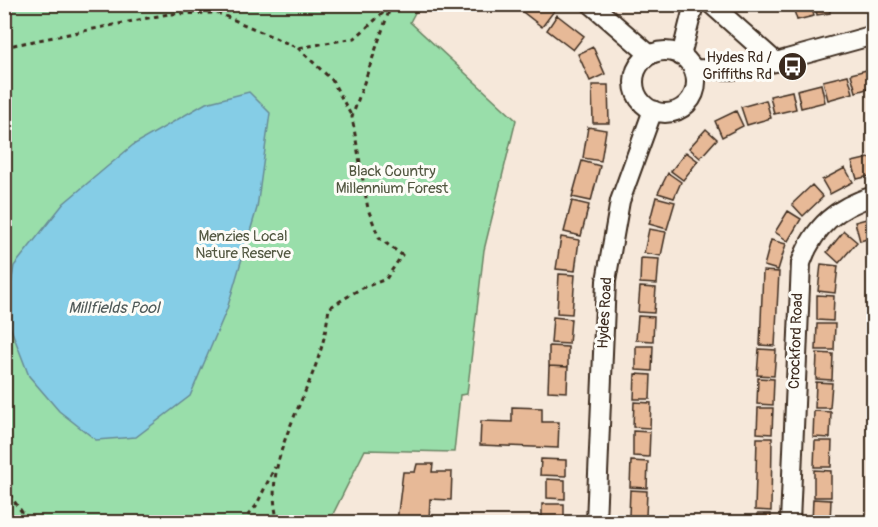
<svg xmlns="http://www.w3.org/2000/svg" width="878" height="527" font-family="Pangolin,sans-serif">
<rect width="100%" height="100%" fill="#f6e8da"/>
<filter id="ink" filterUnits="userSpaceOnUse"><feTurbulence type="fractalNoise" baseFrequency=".0167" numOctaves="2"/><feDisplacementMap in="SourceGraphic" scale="12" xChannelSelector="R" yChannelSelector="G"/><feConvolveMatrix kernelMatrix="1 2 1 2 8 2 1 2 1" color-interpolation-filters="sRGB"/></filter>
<g filter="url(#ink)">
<path fill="#99deaa" stroke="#6a8464" stroke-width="1.5" d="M4,5H419L410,22L516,120L484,250L467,394L460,395L454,452L365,450L329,522H5Z"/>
<path fill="#85cde6" stroke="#678c96" stroke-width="1.5" d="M249,92L270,113L257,208L227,309L190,396L136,437L96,440L59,411L29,376L6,316L14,266L64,203L133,145L206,103Z"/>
<path fill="#e7b997" stroke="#3b2a1e" stroke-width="1.5" d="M522,4H545L554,11L542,27L519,9Z
M792,4H811L814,16L797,20Z
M815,4H829L830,13L817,15Z
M557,15L584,36L573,50L547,30Z
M593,47L605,74L590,81L578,54Z
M874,68V87L856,92L851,74Z
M848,75L853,93L828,100L823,81Z
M821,84L825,102L801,108L797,90Z
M592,85H608L609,123H593Z
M792,91L796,109L774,114L770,96Z
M766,100L771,118L747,125L741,107Z
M736,111L743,126L722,137L715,121Z
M588,127L606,130L601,161L583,158Z
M706,129L717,139L700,158L689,148Z
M686,152L698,161L683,180L671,171Z
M874,157V175L857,179L852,162Z
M582,161L600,166L591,201L572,197Z
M845,168L853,182L830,194L822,180Z
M668,173L681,182L674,198L658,193Z
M812,185L823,197L803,216L792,204Z
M656,197L675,202L667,229L649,224Z
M572,201L589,205L581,236L564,232Z
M788,211L801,219L788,241L775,232Z
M874,217V237L860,241L855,222Z
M649,229L666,232L661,256L644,253Z
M844,231L857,242L839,263L827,252Z
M561,237L579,240L575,271L556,269Z
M771,240L786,244L778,270L764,266Z
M641,258L659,259L657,284L640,283Z
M821,264L838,266L835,293L818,291Z
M763,271L779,272L775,346L760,345Z
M559,274L575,275L572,314L557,313Z
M640,287L656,288L654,313L638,312Z
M817,295L834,296L833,321L817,320Z
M638,316L654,317L653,341L636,340Z
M553,317L571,319L569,344L551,343Z
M817,324H835L834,350H816Z
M549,346L568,347V367L549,366Z
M636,346H653L652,371L636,370Z
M759,349L776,350L774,376L757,375Z
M817,353L833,354L832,380L816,379Z
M549,366L568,367L567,392L548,391Z
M635,374L651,375L650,399H634Z
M758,378L774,379L773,405L757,404Z
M816,382L832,383L830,408H815Z
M634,402L651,403L650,428L633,427Z
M512,407L542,408V422H559L558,448L480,445L481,421L512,422Z
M758,408H773L772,434L757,433Z
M814,411L831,412L830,438L813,437Z
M633,431L650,432L649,457L633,456Z
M757,438H772L771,511L755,510Z
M815,441H832L831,467H814Z
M541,459L566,460V476L540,475Z
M631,461L648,462L647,488L630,487Z
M417,464H433L432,472H452L451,500L430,499L429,522L397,521L403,472H415Z
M814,470L831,471V497H814Z
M547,479L565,480V499L547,498Z
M630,490L647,491L646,517L629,516Z
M813,499L831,500L830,522H812Z
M542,504H564V522H542Z
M757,514H771L770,522H756Z"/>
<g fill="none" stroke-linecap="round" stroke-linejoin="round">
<defs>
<path id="minor" d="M591,4L650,55
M711,4L776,62
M634 82a31 31 0 1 1 62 0a31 31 0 1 1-62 0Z
M681,56L694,4
M693,69L734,70L776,62L874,35
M596,522L606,281L620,201L653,110
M790,522L801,263C814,226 837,207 874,196"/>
</defs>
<use href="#minor" stroke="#3b2a1e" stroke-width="22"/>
<path stroke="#3b2a1e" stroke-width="3" stroke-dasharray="4.5 4.5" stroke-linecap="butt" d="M4,47L168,14L218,13L298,48L355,38L393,4
M298,48L332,80L352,117
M4,487L29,522
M242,522L256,506L275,467
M278,522C261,461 305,406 321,349C325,336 327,322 329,308L360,289L386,279L402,255L379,238L368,209L352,117L389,11"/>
<use href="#minor" stroke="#fdfcf7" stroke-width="18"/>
</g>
</g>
<defs>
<symbol id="bus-disc" viewBox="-11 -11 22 22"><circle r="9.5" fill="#3b2a1e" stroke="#fdfcf7"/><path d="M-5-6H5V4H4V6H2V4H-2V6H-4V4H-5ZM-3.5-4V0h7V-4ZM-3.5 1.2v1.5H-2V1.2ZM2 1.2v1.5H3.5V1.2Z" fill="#fff"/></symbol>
</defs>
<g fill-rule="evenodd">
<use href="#bus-disc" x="776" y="50" width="33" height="33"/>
</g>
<g text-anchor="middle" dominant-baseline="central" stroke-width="6" stroke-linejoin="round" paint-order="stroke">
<g font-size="15" fill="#3b2a1e" stroke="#fdfcf7" text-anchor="end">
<text x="772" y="57">Hydes Rd /<tspan x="772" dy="17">Griffiths Rd</tspan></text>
</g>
<g font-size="15" fill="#525741" stroke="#fdfcf7">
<text x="392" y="171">Black Country<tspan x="392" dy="17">Millennium Forest</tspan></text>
<text x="243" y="236">Menzies Local<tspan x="243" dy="17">Nature Reserve</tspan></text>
</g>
<g font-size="15" fill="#3b2a1e" stroke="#fdfcf7">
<text transform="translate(605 313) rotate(-87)">Hydes Road</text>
<text transform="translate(796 341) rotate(-88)">Crockford Road</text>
</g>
<g font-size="16" font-style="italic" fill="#515b5a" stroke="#fdfcf7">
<text x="114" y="308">Millfields Pool</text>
</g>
</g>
<rect width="878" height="527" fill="none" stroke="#fdfcf7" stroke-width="24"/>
<rect x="12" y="12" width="854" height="503" fill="none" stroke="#3b2a1e" stroke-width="2" filter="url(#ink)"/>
</svg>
